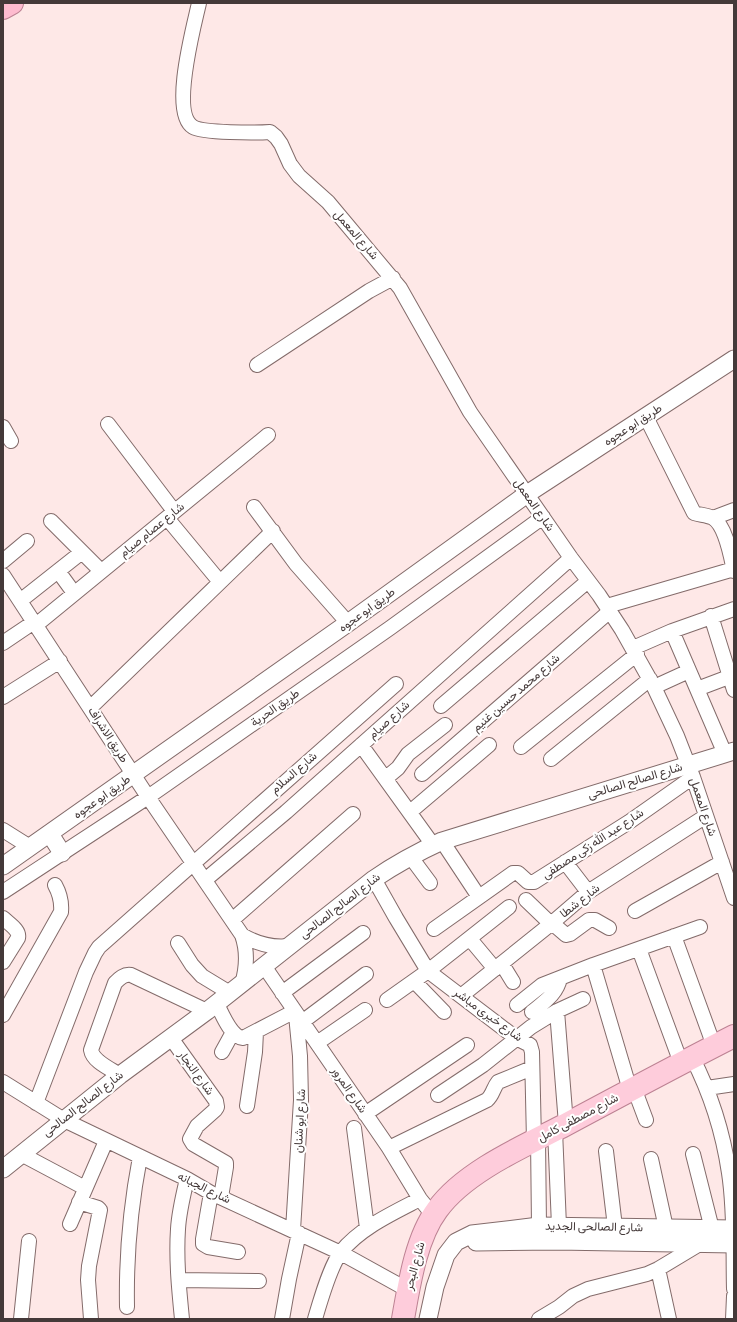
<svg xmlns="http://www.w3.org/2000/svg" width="737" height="1322" font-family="'Sofia Sans Condensed',Vazirmatn,sans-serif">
<rect width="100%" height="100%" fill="#fee8e7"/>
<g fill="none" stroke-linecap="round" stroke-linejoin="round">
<defs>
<path id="minor" d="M199,3C194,26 170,113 193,127C203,133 256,133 270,132L276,137L281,144L290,164L299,176L328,202L400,288L470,412L571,558L599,595L622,630L654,687L677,736L693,777L734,898
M257,365L369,291L393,278
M646,417L694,513C700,515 708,515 713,518C726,526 731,557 734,571
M108,424L174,511
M3,427L11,441
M254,507L296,564L348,623
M167,518L220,582
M713,518L734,510
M51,521L101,571
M3,561L27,541
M58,571L74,593
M3,575L148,797L242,935C248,952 247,967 242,984
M20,601L82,552
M607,606L734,569
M711,616L734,690
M36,625L268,435
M672,631L725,754
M3,643L34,622
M633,648L672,631L734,609
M654,687L689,671
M697,689L734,675
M3,697L60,661
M441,706L588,581
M90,708L273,531
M361,745L433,845
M521,747L637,654
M551,759L650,679
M422,774L610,611
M386,778L398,768L408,754L445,725
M410,812L489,745
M3,830L30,847
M442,841L479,897
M410,856L430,883
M565,862L588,892
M374,879L396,918L428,971L516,1038L530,1045L532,1052L534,1141
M205,880L286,812L571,558
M3,892L148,797L390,628L543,517
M526,900L551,924
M635,911L722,862
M3,918C9,924 20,930 18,938L3,962
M232,920L353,814
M552,923L566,935L570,934L589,920H595L609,928
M434,929L513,873H518L528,882H534L629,822L693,777
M242,935C257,944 271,948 289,946
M674,936L714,1046
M470,939L495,969
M178,943L192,965L202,976L230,993
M639,949L681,1063
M502,964L513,982
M593,965L630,1090
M264,966L389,1148L420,1199L433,1215
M414,981L444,1012
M282,993L363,933
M461,996L552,923L588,892L706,816
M387,1000L428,971L509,907
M217,1004C222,1014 231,1037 243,1038L295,1011
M517,1005L542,985L593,965L700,927
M557,1011L566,1124
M532,1012C544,1002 557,994 560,978
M3,1015L61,912C62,901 60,894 55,885
M302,1022L366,974
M171,1038L216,1101L217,1107L215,1110L197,1126L190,1139L193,1144L226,1163V1167L221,1197
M317,1043L365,1010
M222,1052L233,1032
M692,1057C711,1094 723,1132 729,1173C735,1211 733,1251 734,1289
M120,1075C111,1069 93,1062 91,1050L115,983C120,978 124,974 131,975L207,1011
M3,1082L64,1120L187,1179L211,1193L341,1253L408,1290
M634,1088L646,1120
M707,1088L734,1084
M438,1095L483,1065L531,1027L557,1011L583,999
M36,1103L86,972L95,953L99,947L396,684
M247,1106L255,1052L256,1032
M365,1114L467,1045
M354,1128L367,1228
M555,1130L559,1226
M538,1139L539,1226
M389,1148L487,1100C493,1095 493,1088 498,1082L532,1068
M606,1151L615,1227
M21,1154L85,1188
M693,1154L712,1229
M651,1159L666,1228
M211,1193L203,1239V1244L208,1247L238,1252
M79,1202L98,1208L100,1210L89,1266L88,1280L91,1319
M70,1224L106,1141
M293,1230L301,1100L300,1056L296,1015
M658,1269L669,1319
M179,1280L259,1281
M127,1307C126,1254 130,1209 140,1157
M21,1319L29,1241
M182,1319C179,1289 176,1259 178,1229C179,1212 183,1196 187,1179
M282,1319L289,1279L299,1233
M315,1319C320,1302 330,1266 341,1252C360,1228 393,1213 420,1199
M539,1319L559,1307L573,1296L588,1289L647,1274L658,1269L698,1245
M733,1319L734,1296"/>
<path id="tertiary" d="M50,834L62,853
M3,866L348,623L527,494L734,359
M3,1169L120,1075L207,1011L374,879C396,864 418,852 442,841L734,751
M476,1242L557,1241L734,1244
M428,1319L435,1287L446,1255L456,1242L472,1234L539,1226L734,1229"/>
<path id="primary" d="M403,1319C409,1285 416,1238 437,1210C464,1172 524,1146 565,1125C621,1095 677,1065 734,1036"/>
<path id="trunk" d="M3,8L12,3"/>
</defs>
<use href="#minor" stroke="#836b6a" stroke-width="16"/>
<use href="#tertiary" stroke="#836b6a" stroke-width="19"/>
<use href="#primary" stroke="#bd8293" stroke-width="24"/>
<use href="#trunk" stroke="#bd8293" stroke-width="24"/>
<use href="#minor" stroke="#fff" stroke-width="14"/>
<use href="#tertiary" stroke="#fff" stroke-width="17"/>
<use href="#primary" stroke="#feccdb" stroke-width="22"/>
<use href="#trunk" stroke="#febbcf" stroke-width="22"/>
</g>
<g text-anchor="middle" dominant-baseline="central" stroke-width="4" stroke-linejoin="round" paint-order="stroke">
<g font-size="12" fill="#443939" stroke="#fff">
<text transform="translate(356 235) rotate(49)">شارع المعمل</text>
<text transform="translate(633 425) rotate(-33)">طريق ابو عجوه</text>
<text transform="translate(534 505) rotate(55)">شارع المعمل</text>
<text transform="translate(152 530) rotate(-39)">شارع عصام صيام</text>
<text transform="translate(367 610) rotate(-36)">طريق ابو عجوه</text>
<text transform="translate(516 693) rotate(-41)">شارع محمد حسين غنيم</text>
<text transform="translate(275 708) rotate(-35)">طريق الحرية</text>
<text transform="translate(389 720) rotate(-42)">شارع صيام</text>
<text transform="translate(108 735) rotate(57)">طريق الاشراف</text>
<text transform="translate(294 773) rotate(-41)">شارع السلام</text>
<text transform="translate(635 781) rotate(-17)">شارع الصالح الصالحى</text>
<text transform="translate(102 797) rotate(-35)">طريق ابو عجوه</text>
<text transform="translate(703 807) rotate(71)">شارع المعمل</text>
<text transform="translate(593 844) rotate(-33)">شارع عبد الله زكى مصطفى</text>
<text transform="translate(580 901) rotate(-38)">شارع شطا</text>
<text transform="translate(340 906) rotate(-38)">شارع الصالح الصالحى</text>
<text transform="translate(488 1015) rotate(36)">شارع خيرى مباشر</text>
<text transform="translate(196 1073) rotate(54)">شارع النجار</text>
<text transform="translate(349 1090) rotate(56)">شارع المرور</text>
<text transform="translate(83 1104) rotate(-38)">شارع الصالح الصالحى</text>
<text transform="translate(578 1118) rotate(-28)">شارع مصطفى كامل</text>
<text transform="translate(300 1121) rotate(-87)">شارع ابو شنان</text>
<text transform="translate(204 1188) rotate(26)">شارع الجبانه</text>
<text transform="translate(594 1227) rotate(1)">شارع الصالحى الجديد</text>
<text transform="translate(415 1266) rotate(-75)">شارع البحر</text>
</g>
</g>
<rect width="737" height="1322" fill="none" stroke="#443939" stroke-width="8"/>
</svg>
